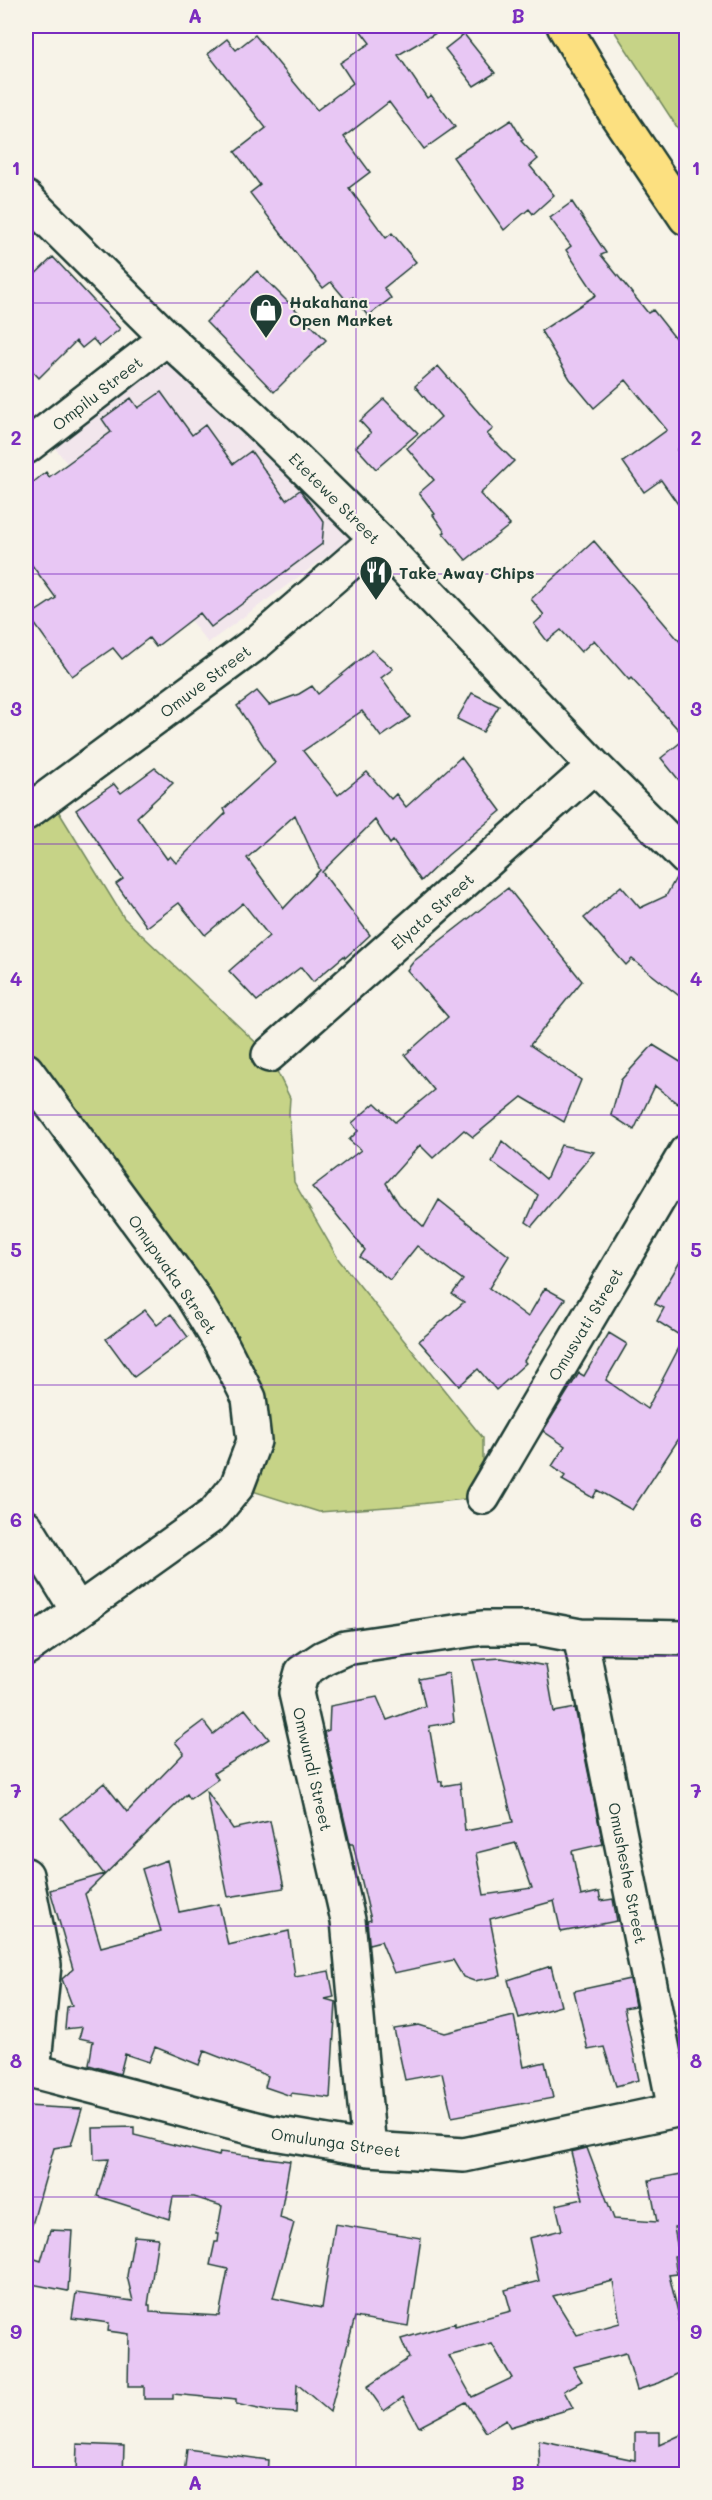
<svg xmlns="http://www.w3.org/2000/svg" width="712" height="2500" font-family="Mali,sans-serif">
<rect width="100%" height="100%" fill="#f7f3e8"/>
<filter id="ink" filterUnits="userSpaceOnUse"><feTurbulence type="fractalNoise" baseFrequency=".0167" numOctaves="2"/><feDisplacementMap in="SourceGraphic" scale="12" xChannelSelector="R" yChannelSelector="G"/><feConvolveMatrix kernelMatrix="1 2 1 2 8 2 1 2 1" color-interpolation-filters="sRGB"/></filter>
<g filter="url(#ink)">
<path fill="#f2e6ec" d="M158,346L360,532L208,643L44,434Z"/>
<path fill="#c6d387" stroke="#72885e" stroke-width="1.5" d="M611,26H686V141Z
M49,796L124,918L269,1055L290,1098L289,1113L294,1182L339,1260L483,1438V1497L401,1506L319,1512L237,1486L249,1398L26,1070V813Z"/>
<path fill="#e8c7f4" stroke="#1f3d34" stroke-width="1.5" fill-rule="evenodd" d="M357,26H448L398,55L427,98L431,95L455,127L424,149L389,102L344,137L370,172L349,188L386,238L392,233L416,262L384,288L391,298L368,316L353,297L347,301L331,282L323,288L250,193L260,185L235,152L266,128L208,54L227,39L236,50L255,35L317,110L353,83L340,63L370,43Z
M464,34L495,73L474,86L445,49Z
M511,120L523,140L521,141L538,159L530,166L554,195L533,214L529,209L504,230L453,157Z
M572,202L606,253L601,255L648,313L653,310L687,353V455L680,447L677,450L687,463V517L661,480L644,492L623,462L667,430L626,380L594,408L570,379L541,331L596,295L566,250L571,246L550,218Z
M53,257L120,329L99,346L93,339L82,348L76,341L39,378L26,364V283Z
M257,271L326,340L274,392L206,322Z
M438,366L493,429L487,434L514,461L480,494L510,525L466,560L443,533L445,532L433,515L435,514L419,493L434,480L407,448L441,417L415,386Z
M161,392L192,435L205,425L233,464L251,451L286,500L300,490L324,522L322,544L211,627L200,613L156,647L149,638L122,659L113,648L72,676L29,616L56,598L26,557V488L46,472L49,477L111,432L102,419L131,398L138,408Z
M384,399L418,433L376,469L356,447L371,433L360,421Z
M594,541L687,650V790L661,758L686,738L631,678L629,680L594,640L581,652L561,630L547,641L534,624L544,615L531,599Z
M372,650L393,669L381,678L410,717L381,737L362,711L303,751L338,795L367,772L391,799L396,794L406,807L461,757L501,811L448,855L421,881L393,841L390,844L375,820L322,872L370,935L345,958L344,956L313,982L301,967L257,1001L229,971L269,936L243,903L205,935L179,903L147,927L116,884L123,879L76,810L114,784L121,793L155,768L173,783L137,817L167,859L170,856L176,863L226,813L224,809L275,763L237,706L257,691L269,705L299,694L312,686L318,694ZM295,815L320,870L284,908L247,858Z
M472,693L499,706L483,732L457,719Z
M678,874L687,876V1002L632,959L626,965L584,918L621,886L640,908L666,896Z
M508,888L582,981L530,1045L581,1080L564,1122L522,1097L473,1137L464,1130L433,1158L420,1145L386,1183L399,1204L424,1227L439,1200L509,1256L489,1288L528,1317L545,1288L565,1299L524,1361L526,1363L496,1390L478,1369L459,1386L419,1341L464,1302L452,1294L463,1280L417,1246L390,1280L360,1257L365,1250L333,1210L312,1187L361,1150L349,1140L358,1131L352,1123L375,1103L395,1122L434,1090L405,1055L448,1017L407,970L414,961Z
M653,1045L687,1066V1092L678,1104L655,1086L634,1130L611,1115L621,1080Z
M502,1141L546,1179L561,1145L594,1152L532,1226L526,1222L538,1195L492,1162Z
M687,1250V1434L680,1437L632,1510L597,1490L593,1498L562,1480L565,1476L552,1466L565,1446L543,1431L579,1373L584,1376L609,1333L627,1344L606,1380L647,1409L684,1338L657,1321L664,1308L655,1304Z
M145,1310L157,1325L171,1314L188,1337L134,1377L106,1339Z
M501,1658L546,1666L554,1712L575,1708L603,1844L572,1851L581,1896L599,1892L601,1901L613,1899L617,1921L561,1932L554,1901L490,1919L501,1976L474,1981L463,1977L453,1960L394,1973L381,1941L369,1944V1941L367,1921L371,1920L353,1844H350L324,1732L329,1730L330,1706L377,1697L387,1720L425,1706L419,1679L449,1673L454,1722L429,1726L439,1782L442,1781V1786L460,1783L465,1831L513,1822L473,1660ZM516,1843L532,1888L484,1895L476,1853Z
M245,1709L269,1739L214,1773L218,1779L190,1799L187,1794L85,1894L101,1947L161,1931L142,1869L167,1860L179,1912L219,1904L228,1945L289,1931L295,1977L329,1971L334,1997L325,1999L336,2002L330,2098L291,2093V2096L265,2087L268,2076L204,2051L199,2065L155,2047L149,2062L125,2054L120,2074L89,2065L93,2041L79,2038L82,2027L65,2029L67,2007L72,2005L62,1979L73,1969L50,1890L104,1874L61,1818L104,1783L127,1812L184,1753L175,1742L203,1721L213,1734Z
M206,1790L233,1829L270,1821L284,1888L228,1897Z
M551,1966L561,2006L519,2018L508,1980Z
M630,1979L635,2006L624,2008L639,2080L616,2086L604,2047L588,2050L574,1991Z
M514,2016L524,2067L545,2062L553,2098L452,2117L442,2073L405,2080L394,2029L419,2025L445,2033Z
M26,2106L82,2109L71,2145L54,2148L32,2225L26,2224Z
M134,2127V2135L219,2156L220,2152L290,2161L280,2218L294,2223L273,2298L322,2308L335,2224L421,2238L408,2326L355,2317L330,2412L297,2384L296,2413L267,2411L236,2404V2400L173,2394V2399H144V2386H128L129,2334L108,2331L109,2323L72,2318L76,2293L133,2301L127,2276L134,2236L158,2238L148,2305H150V2312L219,2316L228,2269L210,2265L215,2242H218L219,2234H217L222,2206L194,2197H173L169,2219L97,2196L108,2159L94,2160L93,2128Z
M587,2148L614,2219L657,2222L649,2180L687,2173V2224L674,2227L679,2255L674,2256L677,2274L669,2275L678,2312L687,2369L659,2383L637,2390L626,2353L573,2367L582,2381L564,2391L573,2408L510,2427L506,2420L486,2432L466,2402L419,2427L403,2397L384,2411L367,2387L409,2358L401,2339L455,2323V2326L511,2311L505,2290L539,2281L529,2238L562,2230L556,2205L583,2199L571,2152ZM613,2281L620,2323L577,2335L553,2296ZM492,2344L512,2378L472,2397L449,2356Z
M50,2230L72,2231L68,2291L26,2283V2256L41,2261Z
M635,2432H659V2445L687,2432V2475H540L539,2440L635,2460Z
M77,2444L124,2446L123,2474L76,2473Z
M187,2449L268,2460L267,2475H184Z"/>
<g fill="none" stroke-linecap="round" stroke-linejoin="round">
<defs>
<path id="minor" d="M26,198L167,338L267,431L377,539L594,766L686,858
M26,447L167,338
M26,813L259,641L377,539
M269,1055L594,766
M26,1070L191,1294L222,1345L249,1398L254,1441L237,1486L214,1514L26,1648
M483,1497L686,1152
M26,1527L78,1611
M580,1636L675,2110
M26,1875L44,1965L33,2071
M26,2069L268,2132L369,2149L464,2155L686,2108
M369,2149L348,1920L296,1693L302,1672L323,1658L345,1648L482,1628H537L580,1636L686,1638"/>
<path id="major" d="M564,26L616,114L686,218"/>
</defs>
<use href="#minor" stroke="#1f3d34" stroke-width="38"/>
<use href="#major" stroke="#1f3d34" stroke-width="38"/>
<use href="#minor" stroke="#f7f3e8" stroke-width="33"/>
<use href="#major" stroke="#fce080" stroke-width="33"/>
</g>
</g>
<path fill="none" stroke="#7b2cbf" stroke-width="1.5" stroke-opacity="0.55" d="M356,26V2474M26,303H686M26,574H686M26,844H686M26,1115H686M26,1385H686M26,1656H686M26,1926H686M26,2197H686"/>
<defs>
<symbol id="shop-pin" viewBox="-11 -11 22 30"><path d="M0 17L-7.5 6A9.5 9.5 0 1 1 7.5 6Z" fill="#1f3d34" stroke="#f7f3e8"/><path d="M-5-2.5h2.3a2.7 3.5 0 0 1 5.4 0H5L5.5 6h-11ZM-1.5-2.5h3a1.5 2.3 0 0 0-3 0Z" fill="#fff"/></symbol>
<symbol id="restaurant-pin" viewBox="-11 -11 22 30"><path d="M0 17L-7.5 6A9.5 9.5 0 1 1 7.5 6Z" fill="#1f3d34" stroke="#f7f3e8"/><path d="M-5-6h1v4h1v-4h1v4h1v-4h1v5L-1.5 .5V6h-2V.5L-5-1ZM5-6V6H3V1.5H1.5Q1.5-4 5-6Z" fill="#fff"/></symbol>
</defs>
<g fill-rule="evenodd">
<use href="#shop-pin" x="247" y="291" width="38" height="52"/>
<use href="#restaurant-pin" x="357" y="553" width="38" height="52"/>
</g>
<g text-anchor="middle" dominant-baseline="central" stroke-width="4.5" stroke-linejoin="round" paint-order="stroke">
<g font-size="16" font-weight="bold" fill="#1f3d34" stroke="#f7f3e8" text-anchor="start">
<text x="289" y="301">Hakahana<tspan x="289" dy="18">Open Market</tspan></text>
<text x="399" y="572">Take Away Chips</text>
</g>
<g font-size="16" fill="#1f3d34" stroke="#f7f3e8">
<text transform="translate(97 393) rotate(-38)">Ompilu Street</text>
<text transform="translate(335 498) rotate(45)">Etetewe Street</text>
<text transform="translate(205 681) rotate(-37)">Omuve Street</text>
<text transform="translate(432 911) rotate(-42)">Elyata Street</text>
<text transform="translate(173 1274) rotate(55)">Omupwaka Street</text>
<text transform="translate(585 1324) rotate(-59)">Omusvati Street</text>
<text transform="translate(313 1769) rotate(77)">Omwundi Street</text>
<text transform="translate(628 1873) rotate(79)">Omusheshe Street</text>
<text transform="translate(336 2142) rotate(8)">Omulunga Street</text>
</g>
</g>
<rect width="712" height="2500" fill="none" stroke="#f7f3e8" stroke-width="66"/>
<rect x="33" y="33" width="646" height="2434" fill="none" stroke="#7b2cbf" stroke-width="2"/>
<g font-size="20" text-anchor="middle" font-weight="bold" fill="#7b2cbf">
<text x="195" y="23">A</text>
<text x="518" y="23">B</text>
<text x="16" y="175">1</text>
<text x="696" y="175">1</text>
<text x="16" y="445">2</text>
<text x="696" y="445">2</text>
<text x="16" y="716">3</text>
<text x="696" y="716">3</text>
<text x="16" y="986">4</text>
<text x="696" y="986">4</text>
<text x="16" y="1257">5</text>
<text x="696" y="1257">5</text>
<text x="16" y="1527">6</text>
<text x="696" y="1527">6</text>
<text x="16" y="1798">7</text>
<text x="696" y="1798">7</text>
<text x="16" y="2068">8</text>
<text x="696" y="2068">8</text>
<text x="16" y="2339">9</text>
<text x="696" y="2339">9</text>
<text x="195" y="2490">A</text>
<text x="518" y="2490">B</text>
</g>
</svg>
